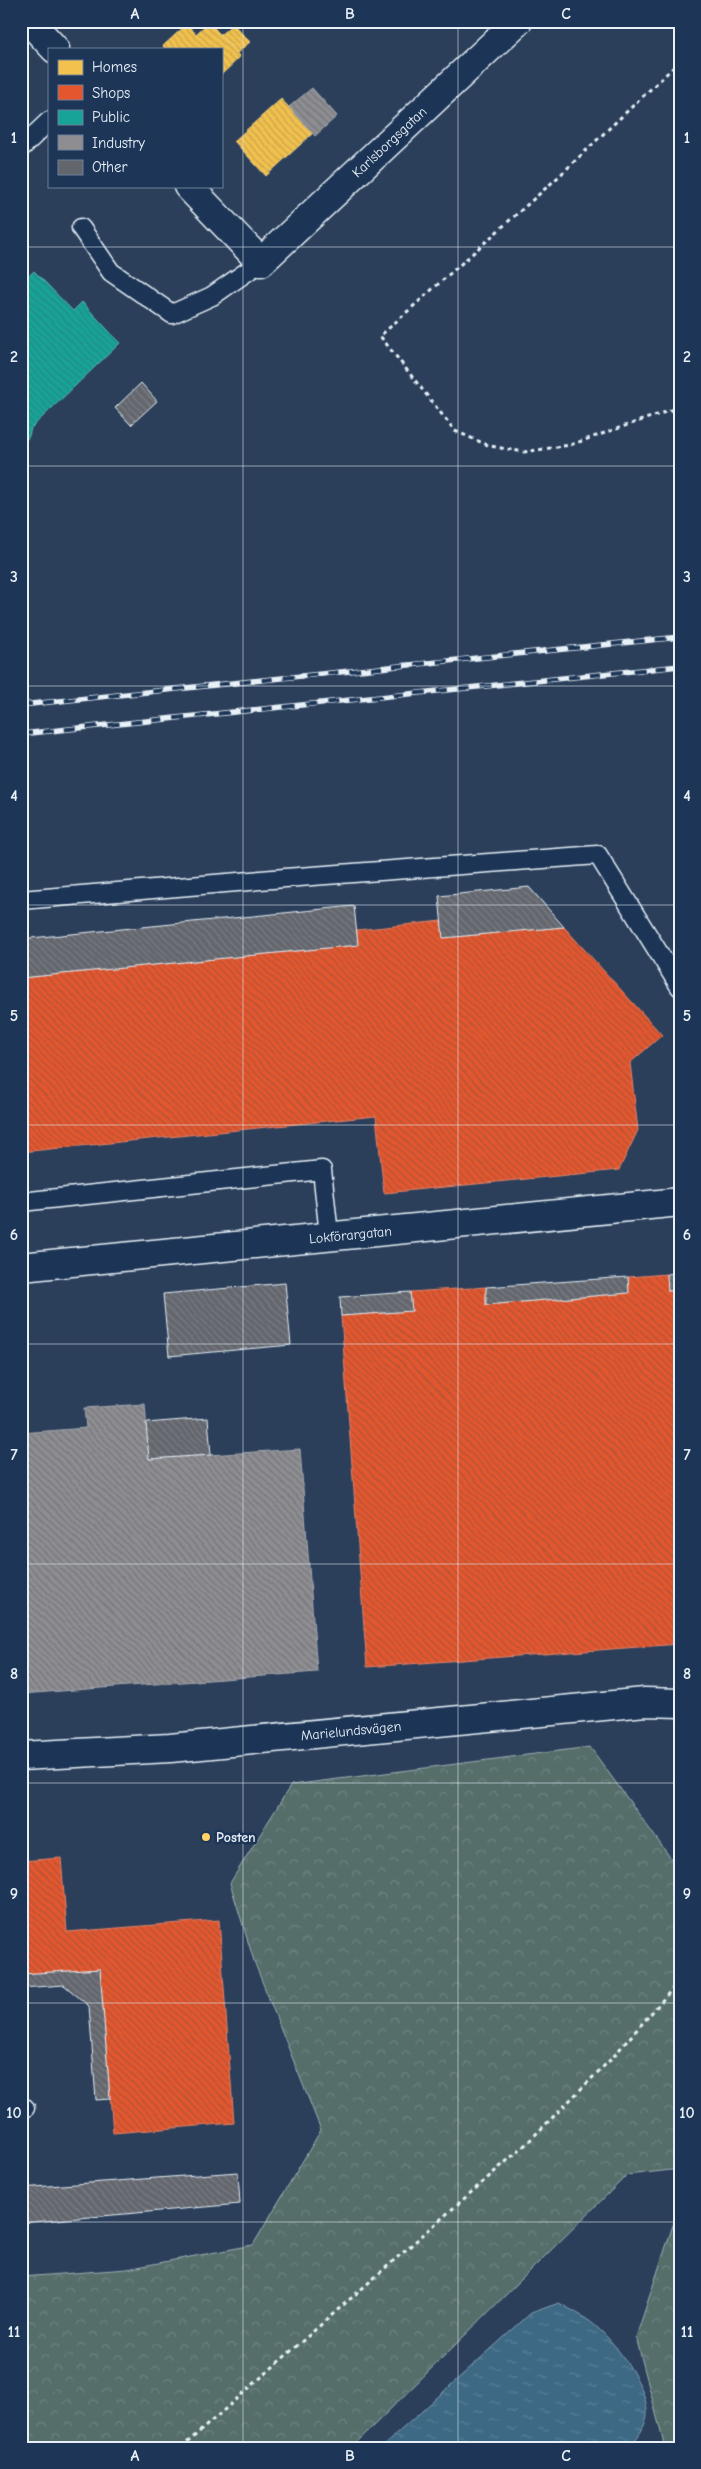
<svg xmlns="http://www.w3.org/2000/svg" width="701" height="2469" font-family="'Comic Neue',sans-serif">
<defs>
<pattern id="forest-crowns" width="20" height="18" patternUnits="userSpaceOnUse" patternTransform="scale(1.25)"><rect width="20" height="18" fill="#556e6b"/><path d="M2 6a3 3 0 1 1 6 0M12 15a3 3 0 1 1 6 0" fill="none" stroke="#6d8381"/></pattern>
<pattern id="water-ripples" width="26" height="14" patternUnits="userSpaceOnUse" patternTransform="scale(1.25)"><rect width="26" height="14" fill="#3e6985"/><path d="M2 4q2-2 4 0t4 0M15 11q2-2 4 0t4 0" fill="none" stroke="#5a7f97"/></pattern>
<pattern id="homes-back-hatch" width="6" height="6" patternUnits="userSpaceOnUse" patternTransform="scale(1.25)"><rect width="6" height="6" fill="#f2c14e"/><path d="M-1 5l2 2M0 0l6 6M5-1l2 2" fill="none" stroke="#c7a34d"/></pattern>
<pattern id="shops-back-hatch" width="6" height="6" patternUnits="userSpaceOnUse" patternTransform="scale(1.25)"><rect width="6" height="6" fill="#e4572e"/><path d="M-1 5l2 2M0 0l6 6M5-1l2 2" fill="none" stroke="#ad5238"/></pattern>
<pattern id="public-back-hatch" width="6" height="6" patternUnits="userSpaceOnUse" patternTransform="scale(1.25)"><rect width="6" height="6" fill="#17a398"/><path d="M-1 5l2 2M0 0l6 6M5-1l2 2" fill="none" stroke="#258881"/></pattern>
<pattern id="industry-back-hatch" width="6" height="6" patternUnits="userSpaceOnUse" patternTransform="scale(1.25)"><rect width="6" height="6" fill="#8d8d92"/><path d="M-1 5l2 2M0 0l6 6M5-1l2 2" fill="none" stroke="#747579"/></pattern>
<pattern id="building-back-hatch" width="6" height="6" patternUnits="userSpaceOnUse" patternTransform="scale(1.25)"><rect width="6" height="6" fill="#63666d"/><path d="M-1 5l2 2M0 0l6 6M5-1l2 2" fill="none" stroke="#797c83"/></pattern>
</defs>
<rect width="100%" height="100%" fill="#2b3f5b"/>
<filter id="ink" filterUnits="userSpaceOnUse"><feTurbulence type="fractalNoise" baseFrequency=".02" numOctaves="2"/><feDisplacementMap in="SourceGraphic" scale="10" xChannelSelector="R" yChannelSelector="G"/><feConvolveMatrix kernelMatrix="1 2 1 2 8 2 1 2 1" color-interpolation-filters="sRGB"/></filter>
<g filter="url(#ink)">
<path fill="url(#forest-crowns)" stroke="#9eb0b2" d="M590,1747L680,1871V2169L627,2175L351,2448H21V2277L127,2269L253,2245L321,2130L254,1961L230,1883L291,1785Z
M680,2204V2448H665L636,2337Z"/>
<path fill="url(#water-ripples)" stroke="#829fb3" d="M559,2303C569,2309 582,2315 592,2323C614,2340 648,2386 647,2414C646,2427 637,2438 629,2448H381L531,2313Z"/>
<path fill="url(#homes-back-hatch)" stroke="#efcf81" d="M209,22L240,57L221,75V49H165L163,46L187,24L196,34Z
M233,24L250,42L237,53L220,35Z
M281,99L313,133L266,176L234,141Z"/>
<path fill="url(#shops-back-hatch)" stroke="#e5856b" d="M441,921L443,938L564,927L662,1035L630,1063L638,1130L619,1170L384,1193L376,1116L21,1152V978L358,945L357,930Z
M667,1274L668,1291L680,1290V1644L367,1667L341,1316L412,1311L410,1292L486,1287V1305L629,1293L628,1277Z
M61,1858L67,1932L219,1920L234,2123L113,2133L100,1969L21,1974V1861Z"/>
<path fill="url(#public-back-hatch)" stroke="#56bab5" d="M34,271L73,311L82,302L120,343L31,428L29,436L21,447V283Z"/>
<path fill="url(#industry-back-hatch)" stroke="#a8abb1" d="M312,88L337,116L315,136L289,107Z
M145,1404L149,1459L300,1449L317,1672L21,1694V1433L86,1428L84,1408Z"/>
<path fill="url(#building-back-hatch)" stroke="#e8f1f8" d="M141,383L157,401L131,425L115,408Z
M529,887L564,927L443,938L439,896Z
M354,906L358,945L21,978V939Z
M680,1273V1290L668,1291L667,1274Z
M628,1277L629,1293L486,1305V1287Z
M285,1283L291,1345L169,1356L163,1294Z
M410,1292L412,1311L341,1316L340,1297Z
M208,1418L211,1455L149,1459L146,1423Z
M100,1969L110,2099L96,2100L89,2006L64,1985L21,1988V1974Z
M238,2172L240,2204L21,2223V2188Z"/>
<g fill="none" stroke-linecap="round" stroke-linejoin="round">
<defs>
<path id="lane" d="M21,148L49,121
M81,228L111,272L172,314L212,296L261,262
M21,900L285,878L598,855L680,987
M21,1202L322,1170L329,1235
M21,2107L25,2108"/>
<g id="street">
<path d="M29,21L55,49"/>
<path id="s1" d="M188,186L261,262L518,21"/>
<path id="s2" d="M21,1267L680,1202"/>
<path id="s3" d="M21,1756L170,1748L645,1702L680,1703"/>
</g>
</defs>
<use href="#lane" stroke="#e8f1f8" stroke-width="21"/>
<use href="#street" stroke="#e8f1f8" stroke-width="31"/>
<path stroke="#e8f1f8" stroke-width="3" stroke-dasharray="4 4" stroke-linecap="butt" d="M680,61L556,179L380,336L455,431L490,446L524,452L570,445L680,407
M181,2448L526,2144L613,2057L680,1980"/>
<use href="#lane" stroke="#1d3557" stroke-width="18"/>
<use href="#street" stroke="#1d3557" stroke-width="28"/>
<defs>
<path id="rail" d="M21,705L680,637
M21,734L680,666"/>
</defs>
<use href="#rail" stroke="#e8f1f8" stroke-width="5.5"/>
<use href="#rail" stroke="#1d3557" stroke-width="4" stroke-dasharray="11" stroke-linecap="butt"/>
</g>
</g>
<path fill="none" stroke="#e8f1f8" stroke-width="1" stroke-opacity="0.55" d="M243,21V2448M458,21V2448M21,247H680M21,466H680M21,686H680M21,905H680M21,1125H680M21,1344H680M21,1564H680M21,1783H680M21,2003H680M21,2222H680"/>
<circle fill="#ffd166" stroke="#1d3557" stroke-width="2" cx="206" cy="1837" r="5"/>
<g text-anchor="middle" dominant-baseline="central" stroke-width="5" stroke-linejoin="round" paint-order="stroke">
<g font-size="14" fill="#e8f1f8" stroke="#1d3557">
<text stroke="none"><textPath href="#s1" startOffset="281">Karlsborgsgatan</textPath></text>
<text stroke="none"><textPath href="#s2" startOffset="331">Lokförargatan</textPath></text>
<text stroke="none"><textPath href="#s3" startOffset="331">Marielundsvägen</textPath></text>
</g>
<g font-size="14" font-weight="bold" fill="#e8f1f8" stroke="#1d3557" text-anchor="start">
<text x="216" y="1837">Posten</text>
</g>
</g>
<rect width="701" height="2469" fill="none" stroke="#1d3557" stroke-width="55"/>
<rect x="48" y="48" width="175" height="140" fill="#1d3557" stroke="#6e8097"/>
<rect x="58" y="60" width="25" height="15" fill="#f2c14e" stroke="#6e8097"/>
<text x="92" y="72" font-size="15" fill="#e8f1f8">Homes</text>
<rect x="58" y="85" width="25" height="15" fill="#e4572e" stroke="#6e8097"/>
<text x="92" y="98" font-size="15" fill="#e8f1f8">Shops</text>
<rect x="58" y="110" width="25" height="15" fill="#17a398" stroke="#6e8097"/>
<text x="92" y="122" font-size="15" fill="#e8f1f8">Public</text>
<rect x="58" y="135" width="25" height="15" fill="#8d8d92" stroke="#6e8097"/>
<text x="92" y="148" font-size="15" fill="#e8f1f8">Industry</text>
<rect x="58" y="160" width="25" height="15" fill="#63666d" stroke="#6e8097"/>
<text x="92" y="172" font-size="15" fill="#e8f1f8">Other</text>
<rect x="28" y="28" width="646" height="2414" fill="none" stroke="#e8f1f8" stroke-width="2"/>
<g font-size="16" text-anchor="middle" font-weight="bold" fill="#e8f1f8">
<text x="135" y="19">A</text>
<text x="350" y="19">B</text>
<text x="566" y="19">C</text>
<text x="14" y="143">1</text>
<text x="687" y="143">1</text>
<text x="14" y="362">2</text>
<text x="687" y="362">2</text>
<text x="14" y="582">3</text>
<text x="687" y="582">3</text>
<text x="14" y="801">4</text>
<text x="687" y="801">4</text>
<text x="14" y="1021">5</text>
<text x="687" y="1021">5</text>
<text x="14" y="1240">6</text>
<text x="687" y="1240">6</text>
<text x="14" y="1460">7</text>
<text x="687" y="1460">7</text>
<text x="14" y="1679">8</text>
<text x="687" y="1679">8</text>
<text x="14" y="1899">9</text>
<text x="687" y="1899">9</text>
<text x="14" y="2118">10</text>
<text x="687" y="2118">10</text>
<text x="14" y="2337">11</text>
<text x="687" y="2337">11</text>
<text x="135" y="2461">A</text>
<text x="350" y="2461">B</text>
<text x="566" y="2461">C</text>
</g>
</svg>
